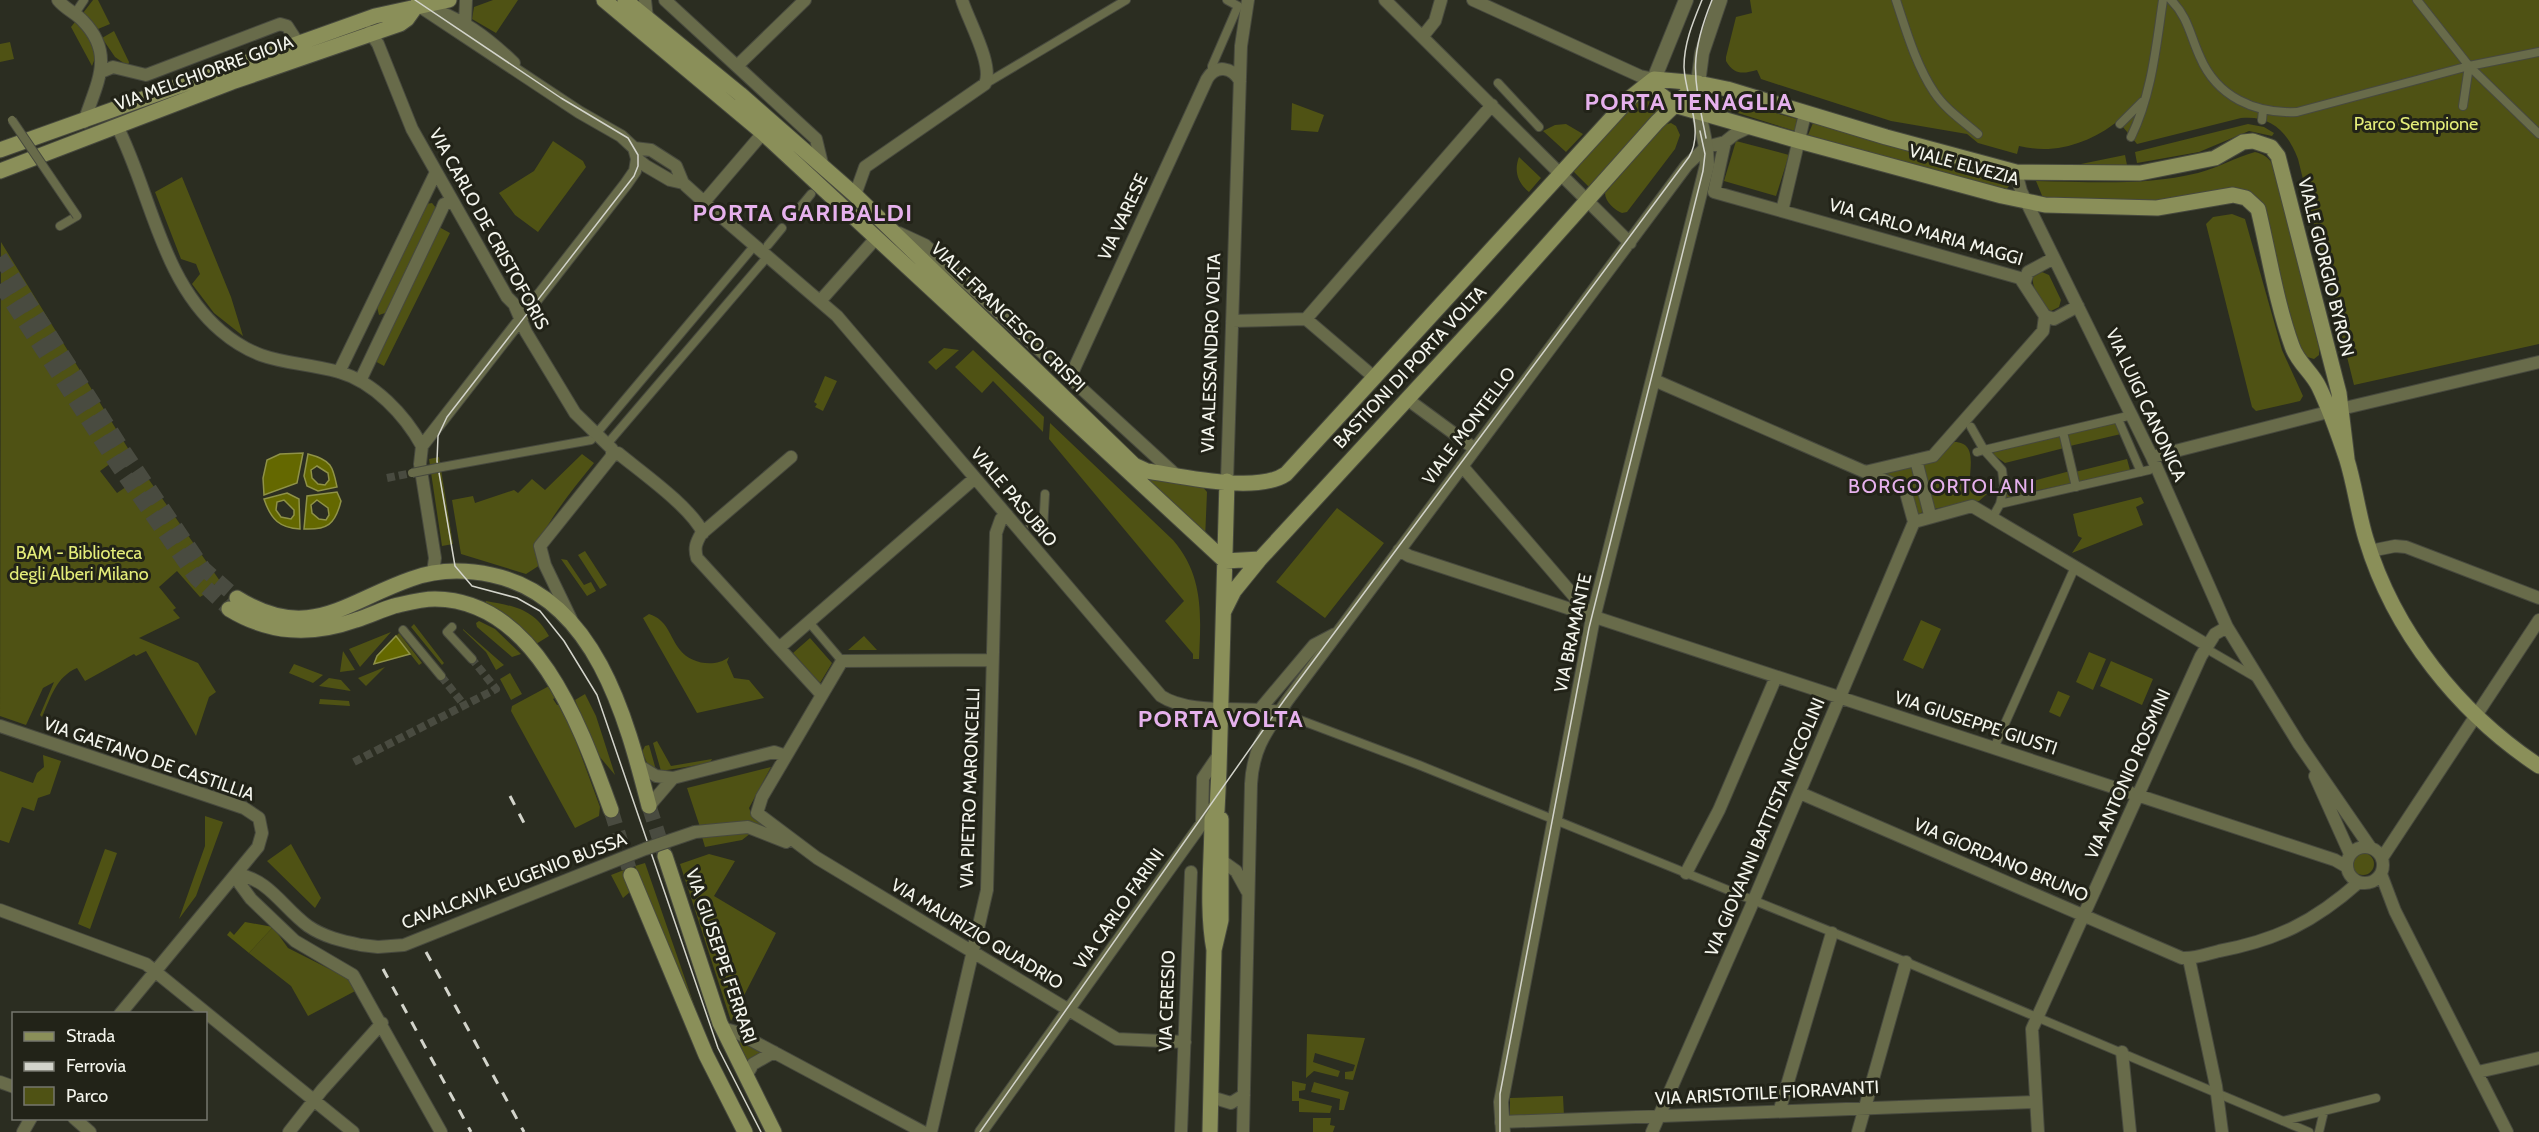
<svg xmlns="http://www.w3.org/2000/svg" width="2539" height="1132" font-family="Cabin,sans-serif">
<rect width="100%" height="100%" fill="#2b2d21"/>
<path fill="#4f5214" d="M93,0H98L110,24L98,29L83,13Z
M493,0H518L496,33L472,19L474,7Z
M1750,0H2539V344L2354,385L2298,159C2288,132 2271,115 2241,118L2137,144L2118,121C2090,143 2055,155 2019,146L2017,154L1978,143L1967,134L1891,121L1761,79L1757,70C1743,74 1734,75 1726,61V57L1736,17L1752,13Z
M75,22L87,35L97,53L92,66L71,27Z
M114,31L129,62L128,66L115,57L102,38Z
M10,42L14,59L0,62V44Z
M1722,98L1797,119L1795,131L1722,108Z
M1635,100L1656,102L1661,107L1592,190L1573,171V166Z
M1292,103L1324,115L1318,132L1291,130Z
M1671,123L1676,126L1680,135L1675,149L1627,212L1622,213C1615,210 1605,202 1605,193L1664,125Z
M1813,123L2006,177L2009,186L2006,190L1808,135Z
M1566,124L1583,134L1566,152L1543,131L1555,125Z
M2248,124L2264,127L2274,133L2272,136L2249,131L2199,152L2137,163L2135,152Z
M553,141L583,161L586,167L538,232L515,215L499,193L534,171Z
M1736,141L1789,155L1776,196L1724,181Z
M2255,152C2271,156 2274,165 2279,180L2319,348V355L2314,359L2304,356L2297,340L2258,199L2142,201L2043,198L2036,181C2092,182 2144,186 2198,173C2218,168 2236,157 2255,152Z
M2125,155L2127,165L2082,166L2081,164Z
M1519,157L1541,178L1529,192C1517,182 1514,170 1519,157Z
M182,177L231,297L243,336L214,313L192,284L200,274L196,264L181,259L155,192Z
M432,203L437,209L388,312L379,315L377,307L426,204Z
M2232,214L2245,219L2282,350L2303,396L2300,401L2256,411L2252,407L2206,224L2213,217Z
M439,227L450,233L384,366L373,360Z
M1,242L129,450L100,471L117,493L145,474L220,581L214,585L215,588L200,597L177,571L159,587L176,608L173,610L180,618L139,638L198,663L216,692L209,697L196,736L146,651L136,656L134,654L85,681L77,668C56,677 51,697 42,717L40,715L54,682L43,688L26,725L0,716Z
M2042,272L2049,275L2061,300L2059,307L2051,311C2042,306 2031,287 2033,277Z
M944,348L959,350L936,370L928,362Z
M973,350L1044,417L1043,432L993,381L982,393L955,367Z
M825,376L837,381L823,411L815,407L817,404L814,402Z
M2118,422L2121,434L2070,446L2067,434Z
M1050,423L1173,540C1204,576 1201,615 1199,659H1193V654L1165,621L1184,601L1049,439Z
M2060,436L2064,448L2005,463L1991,453Z
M1954,442C1978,442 1969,469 1970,483L1978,493L1987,494L1979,501L1933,509L1922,464Z
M582,454L594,463C572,490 551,516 536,547L540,565L526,574L461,554L452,500L473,496L475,503L514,490L518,493L532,479L545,490Z
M439,457L453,544L442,546L429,459Z
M2127,459L2130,470L2078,482L2075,472Z
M1913,465L1924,511L1915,517L1908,490L1873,473Z
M2070,471L2072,483L2004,498L2010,487Z
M1152,479L1202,486L1207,492L1205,540L1146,481Z
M2141,497L2144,503L2136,507L2143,525L2072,553L2082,538L2078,536L2073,514Z
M1337,508L1384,543L1325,618L1276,582Z
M585,551L607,585L600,589L578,555Z
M561,559L567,560L584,585L591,582L596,591L587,596Z
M486,601C514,606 534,609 549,636L536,644L484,604Z
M649,614C668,620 669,636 680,650C691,664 715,668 729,657L727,662L734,678L749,680L764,698L697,713L643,618Z
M1921,620L1941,629L1923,669L1903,660Z
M479,621L495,629L521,654L512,657L477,627L476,623Z
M414,624L444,663L442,665L411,627Z
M463,630V629L504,665L496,670L486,652Z
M391,632L360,667L349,649Z
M399,633L422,663L419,665L396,636Z
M864,636L877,650H848Z
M810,638L832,663L820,683L793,653Z
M343,651L355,670L340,672Z
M2089,652L2106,659L2093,690L2076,682Z
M2111,661L2153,679L2142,705L2100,686Z
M294,664L323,675L313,683L289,673Z
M385,667L366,686L358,678Z
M510,673L522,694L511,700L500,679Z
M329,678L341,680L351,691L319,686Z
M551,685L558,696L553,699L557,705L562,703L600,807L599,816L575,828L511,711L512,706Z
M2058,691L2070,696L2060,717L2049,712Z
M585,694L596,716L615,775L594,750L575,700Z
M320,699L349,701L350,706L319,704Z
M657,741L671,766L712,759L710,763L661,771L653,743Z
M649,745L656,770L648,765L642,752L645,746Z
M43,755L61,761L50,794L38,798L34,811L22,807L9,843L0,840V771L33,783L37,773L44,767Z
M771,767L749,808L751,813L764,827L751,822L700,827L687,788Z
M205,816L223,822L196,896L179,919L205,846Z
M742,832L751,833L742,840L705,847L702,837Z
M291,844L321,898L315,908L267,861Z
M105,849L117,853L90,929L78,924Z
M2352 864a11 11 0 1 1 22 0a11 11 0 1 1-22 0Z
M709,854L735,861L714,896L776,933L731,1021L680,864Z
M645,863L702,1028L651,913L635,866Z
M624,870L631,891L623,898L611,875Z
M273,927L288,948L355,982L359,989L308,1016L291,986L249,953Z
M1307,1034L1365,1038L1353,1080L1345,1079V1072L1353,1071L1355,1065L1315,1053L1313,1062L1340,1071L1338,1077L1314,1071L1306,1078Z
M738,1039L763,1052L748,1065Z
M1292,1081L1306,1084L1305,1090L1299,1091V1098L1332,1106L1330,1113L1299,1112V1101H1292Z
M1314,1082L1349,1092L1344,1110H1339L1340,1099L1311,1092Z
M1563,1096L1564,1116L1510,1118V1098Z
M1313,1118H1331L1330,1125L1335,1126L1333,1132H1313Z"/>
<path fill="#535711" d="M245,922L273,927L249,953L227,935L230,931L234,935Z"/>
<path fill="#646800" stroke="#8f9247" stroke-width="1.5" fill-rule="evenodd" d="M303,453L297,483L264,495L263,478L267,460L280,454Z
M308,454C332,460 333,467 337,487L318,491L307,486L304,476ZM317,466L328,473L329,480L325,485L318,484L312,478L311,470Z
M337,492L341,501C335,525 327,530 304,529L307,496ZM317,500L328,508L329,515L326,520L319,519L312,513L311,505Z
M287,493L299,499L300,529C280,528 271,520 264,499ZM284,500L294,510V515L291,519L281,517L276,510L277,502Z
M396,636L410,654L374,664L377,656Z"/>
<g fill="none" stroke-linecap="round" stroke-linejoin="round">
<path stroke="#494b40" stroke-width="8" stroke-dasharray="8 4" stroke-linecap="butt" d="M387,478L412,473
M441,676L464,705
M354,762L496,689L472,659"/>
<path stroke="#494b40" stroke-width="15" stroke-dasharray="15 8" stroke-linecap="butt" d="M0,257L125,453L204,569L237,598
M0,284L114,460L196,578L229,609
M649,806L665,856
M611,810L631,875"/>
<defs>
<path id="pedestrian" d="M1227,0L1238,6
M1896,0C1906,30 1916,65 1934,92C1945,109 1963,121 1978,134
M2171,0C2188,17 2190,35 2200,57C2217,97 2255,114 2297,112L2469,66L2539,52
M2417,0L2469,66L2539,134
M78,9L84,0
M1212,72V66L1238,6
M1498,83L1539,127
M985,84L1126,0
M2463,106L2469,66
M2262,120L2263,110
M2120,124L2142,102
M2131,137C2152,94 2156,46 2163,0
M792,217L811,194
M60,226L77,216
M768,245L782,228
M2118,419L2141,472
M1971,427L1984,450L1977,452
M2063,432L2076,487
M608,443L768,256
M442,467L591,440L755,245
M2000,504L2004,486L2002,470L1984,450L2132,415
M1995,513L2000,504L2149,470
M1030,524L1033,522L1042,531L1043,530L1045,494
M808,621L842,661
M452,627L447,632L472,659
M403,630L441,676
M2212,652L2255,677
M1279,712L1419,765L1906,962L2309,1132
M1994,748L2075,567
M2283,1121L2376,1098
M2319,1132L2324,1111"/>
<path id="minor" d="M58,0C65,9 76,13 83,21C116,55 96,84 84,122
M645,0L647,18
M665,0L816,139L823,168
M1385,0L1630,243
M1473,0L1640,76L1654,79
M416,4L579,112L621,136L634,148L637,159L646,166L670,180L683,183
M424,7C460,16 488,38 514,63
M465,24L466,0
M370,32L378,44L412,129L507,297L514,304L526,332L575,413L612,449V456L540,546L545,565L571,619
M1423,36L1435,21L1441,0
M737,66L805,0
M101,72L113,67L146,75L280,24L287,26L298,43
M117,126C151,193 161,280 221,331C262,366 291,359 339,372C374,382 405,415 422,446
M1725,142L1714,192L2020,278L2045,316L2043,331L1933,456L1865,472
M634,148L651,150L676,166L683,183L704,202L837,316L1161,696C1190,715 1244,706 1279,712
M2016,172L2021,191L2152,457L2227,627L2299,744L2370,847
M855,195L865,167L985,84C994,65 968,20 962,0
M704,202L763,133
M1782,211L1805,114
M899,233L925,245L1177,476
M2025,281L2028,272L2054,258
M821,300L877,237
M2045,316L2054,319L2078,306
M1306,319L1492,105
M1232,321L1306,319L1375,378
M339,372L436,172
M1067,377L1073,371L1207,79C1216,64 1232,67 1240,81
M360,381L442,209L444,204L453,202
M1407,399L1475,449
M612,456L618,453C641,472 691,507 703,533
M791,457L701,534C696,543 694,548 697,558L822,695
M2152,457L2328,412L2539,362
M1916,460L1930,515
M1462,466L1592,617
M1227,481L1241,46L1248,0
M1914,522L1972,506L2207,645
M1399,550L1409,556L2335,860L2347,867
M2370,551L2395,546L2406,547L2539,598
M433,573L435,558L420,464L422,446L626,184L635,171L637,159
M779,648L975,478
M992,660L842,661L762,797L757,813L817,858L1117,1039L1185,1042
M1261,708L1314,645L1335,634
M0,726L244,808L259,818L262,833L258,847L120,1014
M638,765L656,776L673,778L774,752L786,756
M2315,776L2350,854
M1800,793L2182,958C2194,959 2207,954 2219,951C2277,940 2314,922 2359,882
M649,806L673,778
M1202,823L1203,778L1220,753
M695,832L748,827L786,842
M2347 865a18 18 0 1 1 36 0a18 18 0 1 1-36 0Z
M2382,858L2539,620
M1222,861L1236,871L1247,891
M1686,873L1719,810L1776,677
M237,874L240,884L251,899L295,941L353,975L441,1132
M237,874C270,880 283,908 308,926C324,937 342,941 361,945
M2381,874L2395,911L2507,1132
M0,910L146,964L353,1132
M2189,959L2216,1086L2222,1132
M722,1028L736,1032L923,1132
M2122,1052L2130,1132
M2478,1072L2539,1058
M746,1076L753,1064L774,1052
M0,1082L14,1087
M1211,1097L1231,1103L1244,1095
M1780,1109L1832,933
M74,1118L90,1132
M1501,1122L2035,1102
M23,1132L31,1118
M289,1132L322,1090L382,1023
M931,1132L987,890L996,533L1001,519L1007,515
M981,1132L1213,808
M1181,1132L1191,872
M1243,1132L1251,784C1253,747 1267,731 1287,701L1687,165L1706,147L1725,142L1735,134L1750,127
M1652,1132L1750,909L1914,522L1906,493L1902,488L1654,380
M1858,1132L1906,962
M2038,1132L2032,1029L2201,656L2215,634L2227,627"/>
<path id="tertiary" d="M1654,79L1686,0
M1698,83L1702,53L1720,0
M1503,1132L1501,1102L1593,618L1707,165L1706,147L1699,113"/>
<path id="secondary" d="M604,0L763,133L1225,561
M625,0L740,94L855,195L1134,465L1147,471C1181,476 1257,494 1286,474L1630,98L1654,79L1698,83L1727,89L1886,137L2016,172L2140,173L2215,158L2243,142L2253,141L2271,147L2278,156L2339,393L2347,459
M1654,79L1657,92L1674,105L1799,141L2002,196L2045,205L2157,208L2233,195L2246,198L2258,209C2269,254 2276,302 2292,346C2297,362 2312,372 2319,387C2330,410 2339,436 2347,460C2355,486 2358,513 2366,539C2394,632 2459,713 2539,766
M0,150L375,16L449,0
M0,171L232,82L400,24L407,19L417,5
M1225,561L1260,559
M237,598C309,643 345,602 411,579C438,569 464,569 492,575C595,597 626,717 649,806
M229,609C270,634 311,636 356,620C369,616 381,610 394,606C407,603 421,599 435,599C538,600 582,731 611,810
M1224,611L1234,591L1260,559L1493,306L1657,122L1698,83
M665,856L720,1023L774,1132
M631,875L706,1055L745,1132
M1214,950C1206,907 1212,862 1212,819L1217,811L1219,770L1227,481
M1210,1132L1214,950L1221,920V819"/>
</defs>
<use href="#pedestrian" stroke="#47493e" stroke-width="10"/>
<use href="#minor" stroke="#47493e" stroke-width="14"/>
<use href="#tertiary" stroke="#47493e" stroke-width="16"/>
<use href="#secondary" stroke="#47493e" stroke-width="17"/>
<use href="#pedestrian" stroke="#686b4a" stroke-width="8"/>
<use href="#minor" stroke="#686b4a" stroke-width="12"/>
<use href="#tertiary" stroke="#686b4a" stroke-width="14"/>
<use href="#secondary" stroke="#8a8f59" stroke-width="15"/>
<path stroke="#d3d4cb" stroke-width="1.5" d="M415,0L561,98L628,138L638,155V166L634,176L447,417L438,436L437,461L455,566L472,586L517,598L540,611L564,641L597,695L718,1048L761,1132
M1706,138C1694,77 1688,59 1712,0
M980,1132L1285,699L1689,157C1705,130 1685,96 1684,67C1684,43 1693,22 1702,0
M1500,1132V1094L1589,628L1703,171L1705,154L1700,131"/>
<path stroke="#d3d4cb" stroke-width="3" stroke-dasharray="10 10" stroke-linecap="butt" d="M510,796L525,825
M426,952L524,1132
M383,969L471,1132"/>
<defs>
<path id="pedestrian-bridge" d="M12,120L77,216
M412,473L442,467"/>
<path id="minor-bridge" d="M361,945L378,947L404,945L645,849L695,832"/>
</defs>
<use href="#pedestrian-bridge" stroke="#47493e" stroke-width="10" stroke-linecap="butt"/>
<use href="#minor-bridge" stroke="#47493e" stroke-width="14" stroke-linecap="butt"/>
<use href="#pedestrian-bridge" stroke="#686b4a" stroke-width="8"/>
<use href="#minor-bridge" stroke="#686b4a" stroke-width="12"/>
</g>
<g text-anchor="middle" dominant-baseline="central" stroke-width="6" stroke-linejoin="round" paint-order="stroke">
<g font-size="18" fill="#f4f5ed" stroke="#222318">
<text transform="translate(204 73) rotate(-20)">VIA MELCHIORRE GIOIA</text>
<text transform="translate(1964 165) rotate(15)">VIALE ELVEZIA</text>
<text transform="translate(1123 217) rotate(-65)">VIA VARESE</text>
<text transform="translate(489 229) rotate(61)">VIA CARLO DE CRISTOFORIS</text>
<text transform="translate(1926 232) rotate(16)">VIA CARLO MARIA MAGGI</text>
<text transform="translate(2326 267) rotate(76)">VIALE GIORGIO BYRON</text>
<text transform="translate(1008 317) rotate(44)">VIALE FRANCESCO CRISPI</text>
<text transform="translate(1211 353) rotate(-88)">VIA ALESSANDRO VOLTA</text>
<text transform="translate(1410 367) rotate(-47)">BASTIONI DI PORTA VOLTA</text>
<text transform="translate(2146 405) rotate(65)">VIA LUIGI CANONICA</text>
<text transform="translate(1469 426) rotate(-53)">VIALE MONTELLO</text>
<text transform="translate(1014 497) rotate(50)">VIALE PASUBIO</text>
<text transform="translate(1573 633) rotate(-78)">VIA BRAMANTE</text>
<text transform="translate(1976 723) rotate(18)">VIA GIUSEPPE GIUSTI</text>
<text transform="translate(149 759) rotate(19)">VIA GAETANO DE CASTILLIA</text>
<text transform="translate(2128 774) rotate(-66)">VIA ANTONIO ROSMINI</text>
<text transform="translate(970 788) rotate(-88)">VIA PIETRO MARONCELLI</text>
<text transform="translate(1765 827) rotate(-67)">VIA GIOVANNI BATTISTA NICCOLINI</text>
<text transform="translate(2001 860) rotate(23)">VIA GIORDANO BRUNO</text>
<text transform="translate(514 881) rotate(-21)">CAVALCAVIA EUGENIO BUSSA</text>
<text transform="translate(1119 909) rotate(-55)">VIA CARLO FARINI</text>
<text transform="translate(977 934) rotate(31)">VIA MAURIZIO QUADRIO</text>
<text transform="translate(721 956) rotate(71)">VIA GIUSEPPE FERRARI</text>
<text transform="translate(1167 1001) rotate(-88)">VIA CERESIO</text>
<text transform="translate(1767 1093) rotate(-3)">VIA ARISTOTILE FIORAVANTI</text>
</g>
<g font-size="18" fill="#e4ed79" stroke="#222318">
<text x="2416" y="124">Parco Sempione</text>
<text x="79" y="553">BAM - Biblioteca<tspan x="79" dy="21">degli Alberi Milano</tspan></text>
</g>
<g font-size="20" letter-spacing="1.5" fill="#e6b1ed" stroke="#222318">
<text x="1942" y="486">BORGO ORTOLANI</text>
</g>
<g font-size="24" font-weight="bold" letter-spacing="1.5" fill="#e6b1ed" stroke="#222318">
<text x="1689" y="101">PORTA TENAGLIA</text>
<text x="803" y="212">PORTA GARIBALDI</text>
<text x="1221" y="718">PORTA VOLTA</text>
</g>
</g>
<rect x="12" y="1012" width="195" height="108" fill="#222318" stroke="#76776d" stroke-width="1.5"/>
<rect x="24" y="1032" width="30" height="9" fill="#8a8f59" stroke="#76776d" stroke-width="1.5"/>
<text x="66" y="1042" font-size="18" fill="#f4f5ed">Strada</text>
<rect x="24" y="1062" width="30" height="9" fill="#d3d4cb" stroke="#76776d" stroke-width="1.5"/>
<text x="66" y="1072" font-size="18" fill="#f4f5ed">Ferrovia</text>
<rect x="24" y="1087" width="30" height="18" fill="#4f5214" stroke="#76776d" stroke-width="1.5"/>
<text x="66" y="1102" font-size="18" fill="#f4f5ed">Parco</text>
</svg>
